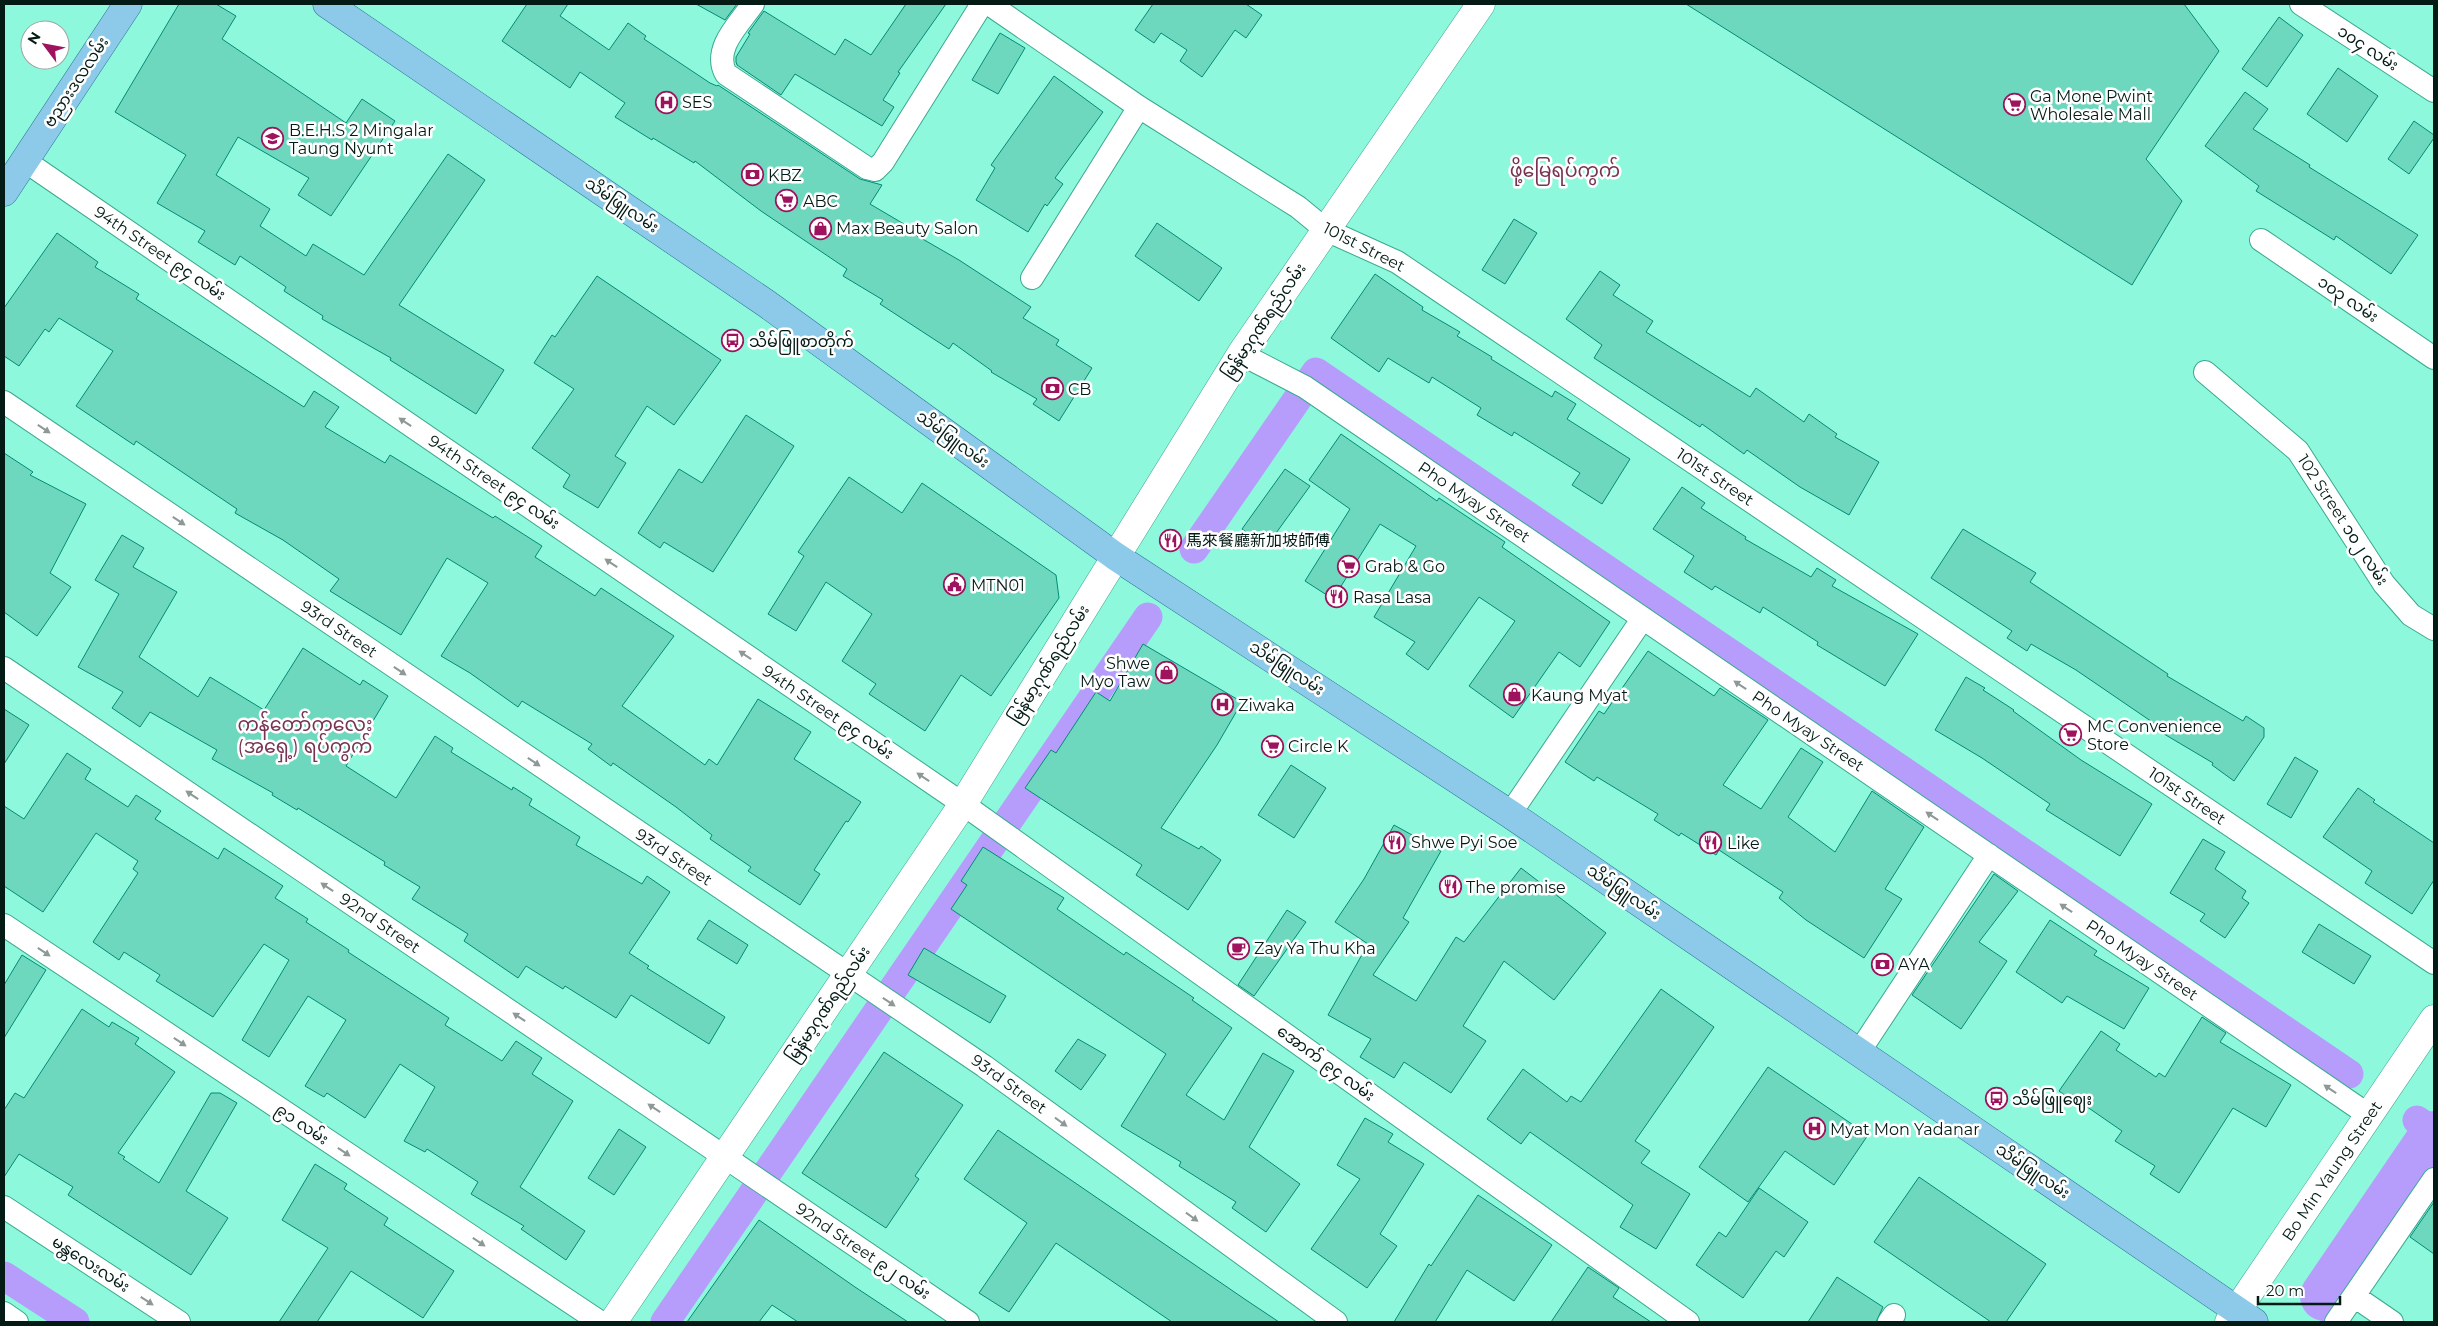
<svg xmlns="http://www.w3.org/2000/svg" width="2438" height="1326" font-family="Montserrat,'Noto Sans SC','Noto Sans Myanmar',sans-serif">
<rect width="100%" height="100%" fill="#8ef8dd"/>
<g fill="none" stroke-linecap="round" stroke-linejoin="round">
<path stroke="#b69dfc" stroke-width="29" d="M1194,549L1316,372L2349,1074
M2417,1120L2434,1132
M4,1276L75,1322
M665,1322L1148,617"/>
<path stroke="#b69dfc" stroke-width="50" d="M2325,1296L2434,1136"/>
</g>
<path fill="#6dd8bd" stroke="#028b74" d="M179,4H216L236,16L222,39L346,123L362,99L395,121L331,216L298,195L309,178L238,137L216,175L270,209L260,226L306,256L313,244L364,275L448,154L485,180L399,305L504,370L476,414L390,360L391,358L322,319L323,316L284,291L286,287L240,256L235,265L198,242L205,231L157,203L186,155L115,112Z
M527,4H568L560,16L609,50L628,23L646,36L644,39L710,83L717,86L718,85L860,179L882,185L870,204L909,227L907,230L959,260L1031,307L1023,318L1059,340L1056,345L1092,368L1059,421L1033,404L1037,399L991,372L992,371L953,343L949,349L880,304L883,300L843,276L847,269L761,211L695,161L694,163L653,138L652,140L615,117L625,103L580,72L570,88L502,41Z
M696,4H737L725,20Z
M906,4H946L898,72L900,73L883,100L894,107L882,126L795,74L781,95L737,65L736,62V57L750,34L748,33L764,11L835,55L845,39L871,55Z
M1153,4H1246L1262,15L1246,38L1235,30L1202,77L1180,61L1187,50L1161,33L1154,43L1135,30Z
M1686,4H2184L2219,51L2146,159L2182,201L2132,285Z
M2279,17L2303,35L2267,87L2242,69Z
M1000,33L1025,48L998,94L972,80Z
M2338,68L2378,96L2347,142L2307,114Z
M1054,76L1103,112L1055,178L1063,184L1047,206L1045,204L1028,232L976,200L995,168L991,165Z
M2245,92L2268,109L2253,129L2310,165L2309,167L2418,235L2391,274L2336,236L2334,240L2256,191L2259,186L2205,146Z
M2414,121L2434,135V138L2409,174L2388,159Z
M1514,219L1537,233L1505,284L1482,270Z
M1157,223L1222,268L1199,301L1135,256Z
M57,233L98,262L95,267L139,294L136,299L304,407L314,391L339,407L325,427L385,463L390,455L493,518L495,516L542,546L535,557L595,596L601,588L674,636L622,706L705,765L709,759L717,765L758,699L811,732L794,759L861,802L848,822L846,821L814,870L820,874L800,905L748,871L751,867L710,839L712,835L676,807L613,763L611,766L588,749L592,744L522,701L518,707L470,673L441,656L488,583L447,558L401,635L330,591L339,579L283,540L235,513L237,509L136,441L134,445L76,406L113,351L59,318L49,332L45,329L19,366L4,356V308Z
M1600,271L1620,285L1613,295L1653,321L1646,332L1750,397L1756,388L1804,422L1809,414L1837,434L1835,437L1879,462L1849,515L1800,487L1747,450L1744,454L1702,424L1700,427L1594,358L1602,345L1566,319Z
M1375,274L1423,307L1422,310L1460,332L1457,336L1492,357L1491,359L1552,397L1555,391L1576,404L1567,419L1630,459L1602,504L1572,485L1580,473L1514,432L1512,436L1477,415L1481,408L1432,377L1429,383L1388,358L1379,372L1331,338Z
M597,276L721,360L674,425L647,406L615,456L626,463L598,508L563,487L570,475L532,448L574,389L534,363L552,335L555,337Z
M746,415L794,446L713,572L664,542L660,548L638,533L679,469L702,483Z
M1341,434L1437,501L1439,498L1505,542L1502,547L1610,622L1580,667L1559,652L1513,718L1469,686L1515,621L1479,597L1428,670L1406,654L1415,642L1374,617L1416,546L1380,524L1333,599L1305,581L1350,509L1309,480Z
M4,453L33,472L30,475L86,504L50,573L71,587L37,636L4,612Z
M1285,469L1310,486L1266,547L1242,529Z
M849,477L902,513L922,483L1056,575L1059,598L991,696L961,675L925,731L869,694L876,684L842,661L872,614L826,582L796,631L768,614L804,556L798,552Z
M1682,487L1705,503L1701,508L1746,537L1745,539L1811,577L1817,568L1836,580L1832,586L1918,634L1885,686L1817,645L1818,642L1763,607L1760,613L1715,586L1712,590L1684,572L1694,556L1653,529Z
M1963,529L2036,573L2030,582L2168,674L2167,676L2243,721L2246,716L2264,728V737L2234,781L2212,765L2213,763L2159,731L2161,728L2076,670L2031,644L2027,651L2007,638L2012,631L1931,578Z
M122,535L144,548L133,567L177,592L139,657L198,697L210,677L264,710L303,648L360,685L363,680L388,696L346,766L396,798L435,736L453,748L451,752L512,790L513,787L532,799L529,805L580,837L576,845L642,884L647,876L670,892L629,953L649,966L647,968L725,1017L709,1044L631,995L616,1018L565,986L563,989L526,966L518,978L464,941L468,934L412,899L420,887L384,865L385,862L298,808L297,810L272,795L273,793L212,759L217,750L150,712L140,727L112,708L123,692L78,667L119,594L95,580Z
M1143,644L1242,702L1217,745L1161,828L1199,849L1201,846L1221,860L1188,910L1136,875L1142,865L1025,788L1051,750L1056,753L1096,692L1110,701Z
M1648,651L1714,696L1720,688L1768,720L1723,785L1761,809L1801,748L1823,762L1788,817L1835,852L1872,791L1924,827L1885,889L1902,899L1864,958L1806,920L1779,898L1783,892L1719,850L1716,855L1681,833L1679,836L1654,820L1658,814L1597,777L1594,781L1565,762L1599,711L1604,714Z
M1966,677L1985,688L1983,690L2014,710L2013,711L2081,760L2152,804L2120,856L2046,810L2050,804L1982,758L1935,730Z
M4,709L29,725L4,764Z
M67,753L91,769L85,779L128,807L136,795L161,811L155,819L218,859L224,848L283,886L275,898L308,919L306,922L349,950L348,952L449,1018L445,1025L502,1061L516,1041L542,1058L532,1074L573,1101L520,1187L585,1231L566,1260L521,1229L524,1226L471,1194L478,1182L427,1149L425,1152L404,1141L435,1087L400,1064L365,1118L327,1093L324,1097L305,1086L346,1020L308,996L269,1057L242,1040L289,960L264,944L213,1017L156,981L160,975L124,952L119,960L93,942L138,873L133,869L138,861L96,833L43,912L4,886V806L24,819Z
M2295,757L2318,771L2291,818L2267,804Z
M1291,765L1326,788L1294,838L1258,815Z
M2358,788L2375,800L2373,802L2434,843V880L2412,914L2365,883L2372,871L2323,837Z
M1394,825L1441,851L1403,918L1409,922L1373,975L1416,1001L1456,937L1464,942L1521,868L1606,933L1554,1000L1504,961L1463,1026L1486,1041L1451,1093L1404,1062L1394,1078L1360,1057L1371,1039L1328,1015L1368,944L1335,922L1364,879Z
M2203,839L2225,852L2215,869L2246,891L2242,898L2249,903L2225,938L2200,921L2205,914L2170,893Z
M983,847L1064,898L1057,909L1124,955L1126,952L1194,998L1192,1000L1232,1028L1186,1095L1224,1120L1263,1053L1294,1071L1249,1147L1300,1184L1266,1232L1232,1208L1236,1202L1179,1166L1181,1162L1121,1126L1166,1054L951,909L967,885L961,881Z
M1994,874L2018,891L1979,942L2007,961L1961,1029L1912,995Z
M1287,910L1306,922L1254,996L1238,985Z
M709,920L748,945L737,964L697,939Z
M2050,920L2097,951L2094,955L2149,988L2124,1029L2067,996L2062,1003L2016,972Z
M2319,924L2371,956L2354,984L2302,952Z
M924,948L1006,996L990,1023L908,975Z
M22,955L46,970L4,1038V985Z
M1661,989L1714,1027L1635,1141L1650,1151L1641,1163L1690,1194L1656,1249L1620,1227L1633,1205L1530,1132L1521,1144L1487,1119L1523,1069L1567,1102L1571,1096L1581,1102Z
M82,1009L109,1027L112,1022L139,1038L135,1044L175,1072L118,1153L125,1157L123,1159L159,1183L211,1093H220L237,1103L186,1191L228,1218L191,1275L68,1195L73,1187L19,1154L4,1177V1110L15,1093L24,1098Z
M2202,1017L2226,1033L2220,1042L2291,1085L2266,1127L2233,1108L2179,1193L2150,1174L2155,1166L2115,1141L2122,1131L2080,1102L2078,1105L2059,1091L2101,1031L2120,1044L2116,1050L2156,1077L2159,1073L2165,1077Z
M1078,1039L1106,1055L1081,1090L1055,1071Z
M884,1052L963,1105L915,1176L919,1179L886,1228L802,1173Z
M1768,1067L1868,1135L1834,1185L1785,1151L1748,1202L1699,1167Z
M1365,1118L1393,1134L1388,1142L1424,1164L1380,1234L1397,1246L1367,1288L1311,1249L1360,1179L1337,1165Z
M619,1129L646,1147L614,1195L588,1178Z
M998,1130L1246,1300L1279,1322H1172L1056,1243L1009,1312L979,1293L1027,1223L964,1179Z
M315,1164L347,1184L344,1189L388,1218L384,1225L454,1271L423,1318L351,1271L317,1322H279L328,1248L282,1220Z
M1919,1177L2046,1264L2006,1322H1991L1874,1242Z
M1759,1188L1808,1222L1784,1257L1776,1251L1743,1298L1696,1265L1719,1232L1726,1237Z
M1478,1195L1552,1245L1514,1301L1467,1270L1435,1322H1394L1429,1264L1431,1266Z
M2434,1202V1254L2410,1237Z
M759,1220L855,1287L908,1322H798L772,1305L759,1322H687Z
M1588,1267L1619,1288L1613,1297L1651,1322H1551Z
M1837,1277L1883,1307L1876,1322H1808Z"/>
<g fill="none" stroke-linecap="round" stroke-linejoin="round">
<defs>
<path id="minor" d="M753,4C739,24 712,49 726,74L867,168L875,170L883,162L982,4
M989,4L1139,107L1298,207L1326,230L1397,262L2434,963
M2301,4L2434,91
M25,161L963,804L1688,1322
M2261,240L2434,358
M1032,278L1139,107
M1241,354L1305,387L2370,1116
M2205,372L2298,451L2384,584L2411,615L2434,629
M4,402L984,1066L1336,1322
M4,668L968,1322
M1510,814L1643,618
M4,925L600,1322
M1859,1052L1989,855
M4,1207L179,1322
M2354,1296L2392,1322
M4,1313L17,1322
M1889,1322L1894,1315
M2336,1322L2434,1179"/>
<path id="tertiary" d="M613,1322L963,804L1241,354L1481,4"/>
<path id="secondary" d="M2229,1322L2434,1019"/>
<path id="primary" d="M327,4L767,304L1115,556L1510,814L2254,1322
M4,192L128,4"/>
</defs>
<use href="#minor" stroke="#3aa990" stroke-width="24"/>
<use href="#tertiary" stroke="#3aa990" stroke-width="29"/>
<use href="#secondary" stroke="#3aa990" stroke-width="29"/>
<use href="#primary" stroke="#2c7696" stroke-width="29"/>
<use href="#minor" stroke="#fff" stroke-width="22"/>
<use href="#tertiary" stroke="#fff" stroke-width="28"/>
<use href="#secondary" stroke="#fff" stroke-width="28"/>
<use href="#primary" stroke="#8dcaea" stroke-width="28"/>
</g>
<defs><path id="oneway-solid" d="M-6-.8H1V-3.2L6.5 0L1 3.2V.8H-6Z" transform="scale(1.25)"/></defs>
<g fill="#8e9896">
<use href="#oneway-solid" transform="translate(405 422) rotate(-146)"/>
<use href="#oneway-solid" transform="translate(44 429) rotate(34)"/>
<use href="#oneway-solid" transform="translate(179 521) rotate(34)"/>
<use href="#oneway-solid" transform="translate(611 563) rotate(-146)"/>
<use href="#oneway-solid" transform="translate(745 655) rotate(-146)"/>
<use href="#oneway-solid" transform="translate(400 671) rotate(34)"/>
<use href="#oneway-solid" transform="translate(1740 685) rotate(-146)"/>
<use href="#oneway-solid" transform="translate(534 762) rotate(34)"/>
<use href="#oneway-solid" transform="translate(923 777) rotate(-146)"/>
<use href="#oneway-solid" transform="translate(192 795) rotate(-146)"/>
<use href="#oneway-solid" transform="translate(1932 816) rotate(-146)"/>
<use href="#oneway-solid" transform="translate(327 887) rotate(-146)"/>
<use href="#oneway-solid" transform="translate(2066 908) rotate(-146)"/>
<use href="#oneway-solid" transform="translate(44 952) rotate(34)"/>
<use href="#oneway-solid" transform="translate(889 1002) rotate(34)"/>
<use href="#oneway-solid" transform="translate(519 1017) rotate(-146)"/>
<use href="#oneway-solid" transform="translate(180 1042) rotate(34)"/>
<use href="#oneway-solid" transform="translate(2330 1089) rotate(-146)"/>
<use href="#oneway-solid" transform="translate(654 1108) rotate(-146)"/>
<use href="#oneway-solid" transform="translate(1061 1122) rotate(36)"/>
<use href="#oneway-solid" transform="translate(344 1152) rotate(34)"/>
<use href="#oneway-solid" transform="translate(1192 1217) rotate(36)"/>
<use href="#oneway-solid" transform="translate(479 1242) rotate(34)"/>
<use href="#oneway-solid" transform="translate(147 1301) rotate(33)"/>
</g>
<defs>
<symbol id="hospital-ring" viewBox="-11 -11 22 22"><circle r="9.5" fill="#fff" stroke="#9e125e" stroke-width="1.5"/><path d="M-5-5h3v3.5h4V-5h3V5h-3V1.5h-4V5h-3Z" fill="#9e125e"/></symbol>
<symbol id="supermarket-ring" viewBox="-11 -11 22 22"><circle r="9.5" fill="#fff" stroke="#9e125e" stroke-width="1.5"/><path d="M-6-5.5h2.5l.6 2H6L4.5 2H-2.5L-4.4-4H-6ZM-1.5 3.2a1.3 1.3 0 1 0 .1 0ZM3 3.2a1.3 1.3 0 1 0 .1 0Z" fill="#9e125e"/></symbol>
<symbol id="school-ring" viewBox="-11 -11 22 22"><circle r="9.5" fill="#fff" stroke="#9e125e" stroke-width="1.5"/><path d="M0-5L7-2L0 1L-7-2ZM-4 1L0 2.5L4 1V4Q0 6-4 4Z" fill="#9e125e"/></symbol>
<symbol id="bank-ring" viewBox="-11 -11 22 22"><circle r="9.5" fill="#fff" stroke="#9e125e" stroke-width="1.5"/><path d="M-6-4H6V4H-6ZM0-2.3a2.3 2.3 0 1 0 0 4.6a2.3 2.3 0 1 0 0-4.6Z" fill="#9e125e"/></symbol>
<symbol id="shop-ring" viewBox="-11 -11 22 22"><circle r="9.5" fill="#fff" stroke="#9e125e" stroke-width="1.5"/><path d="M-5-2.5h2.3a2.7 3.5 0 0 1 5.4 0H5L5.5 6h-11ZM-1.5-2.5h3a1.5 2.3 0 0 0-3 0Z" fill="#9e125e"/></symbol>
<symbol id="bus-ring" viewBox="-11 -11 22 22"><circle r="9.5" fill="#fff" stroke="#9e125e" stroke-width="1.5"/><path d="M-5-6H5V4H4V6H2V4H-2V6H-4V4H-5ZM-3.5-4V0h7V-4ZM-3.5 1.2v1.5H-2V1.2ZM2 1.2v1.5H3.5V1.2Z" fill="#9e125e"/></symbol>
<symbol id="restaurant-ring" viewBox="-11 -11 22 22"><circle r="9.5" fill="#fff" stroke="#9e125e" stroke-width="1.5"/><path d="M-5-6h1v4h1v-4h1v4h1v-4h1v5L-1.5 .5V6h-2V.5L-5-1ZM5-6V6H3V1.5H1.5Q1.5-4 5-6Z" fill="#9e125e"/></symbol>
<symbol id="civic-ring" viewBox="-11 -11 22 22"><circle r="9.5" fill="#fff" stroke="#9e125e" stroke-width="1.5"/><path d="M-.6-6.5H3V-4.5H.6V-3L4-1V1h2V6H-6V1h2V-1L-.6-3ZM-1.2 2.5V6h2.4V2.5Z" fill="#9e125e"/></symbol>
<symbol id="cafe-ring" viewBox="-11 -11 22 22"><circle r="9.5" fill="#fff" stroke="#9e125e" stroke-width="1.5"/><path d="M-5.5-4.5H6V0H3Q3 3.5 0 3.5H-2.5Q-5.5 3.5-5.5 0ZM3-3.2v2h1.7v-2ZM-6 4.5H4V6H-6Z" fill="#9e125e"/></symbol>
</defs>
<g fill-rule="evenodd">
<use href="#hospital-ring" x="654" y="90" width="25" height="25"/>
<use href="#supermarket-ring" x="2002" y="92" width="25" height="25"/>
<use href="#school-ring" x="260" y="126" width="25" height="25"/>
<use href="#bank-ring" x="740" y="162" width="25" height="25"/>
<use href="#supermarket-ring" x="774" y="188" width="25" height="25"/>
<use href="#shop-ring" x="808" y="216" width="25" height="25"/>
<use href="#bus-ring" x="720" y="328" width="25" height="25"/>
<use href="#bank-ring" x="1040" y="376" width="25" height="25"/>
<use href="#restaurant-ring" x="1158" y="528" width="25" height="25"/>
<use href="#supermarket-ring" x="1336" y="554" width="25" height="25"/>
<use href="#civic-ring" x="942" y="572" width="25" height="25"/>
<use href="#restaurant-ring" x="1324" y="584" width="25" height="25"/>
<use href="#shop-ring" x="1154" y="660" width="25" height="25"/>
<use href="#shop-ring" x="1502" y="682" width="25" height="25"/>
<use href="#hospital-ring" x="1210" y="692" width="25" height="25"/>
<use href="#supermarket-ring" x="2058" y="722" width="25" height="25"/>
<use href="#supermarket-ring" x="1260" y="734" width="25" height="25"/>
<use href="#restaurant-ring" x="1382" y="830" width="25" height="25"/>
<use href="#restaurant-ring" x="1698" y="830" width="25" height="25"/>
<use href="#restaurant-ring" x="1438" y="874" width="25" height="25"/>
<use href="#cafe-ring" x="1226" y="936" width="25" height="25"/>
<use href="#bank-ring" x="1870" y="952" width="25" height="25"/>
<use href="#bus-ring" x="1984" y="1086" width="25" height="25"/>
<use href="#hospital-ring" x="1802" y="1116" width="25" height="25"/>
</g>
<g text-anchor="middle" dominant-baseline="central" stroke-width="5" stroke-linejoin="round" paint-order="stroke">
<g font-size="16" fill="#041b15" stroke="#fff">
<text transform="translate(2368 48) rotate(33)">၁၀၄ လမ်း</text>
<text transform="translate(76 82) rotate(-57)">ဗညားဒလလမ်း</text>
<text transform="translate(622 205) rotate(34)">သိမ်ဖြူလမ်း</text>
<text transform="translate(1364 247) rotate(27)">101st Street</text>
<text transform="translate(160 253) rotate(34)">94th Street ၉၄ လမ်း</text>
<text transform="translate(2348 299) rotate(34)">၁၀၃ လမ်း</text>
<text transform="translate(1264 321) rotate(-56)">မြန်မာ့ဂုဏ်ရည်လမ်း</text>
<text transform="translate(953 439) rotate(36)">သိမ်ဖြူလမ်း</text>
<text transform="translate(1715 477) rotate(34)">101st Street</text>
<text transform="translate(494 482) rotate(34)">94th Street ၉၄ လမ်း</text>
<text transform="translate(1474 502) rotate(34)">Pho Myay Street</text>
<text transform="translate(2343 520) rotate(57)">102 Street ၁၀၂ လမ်း</text>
<text transform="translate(339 629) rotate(34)">93rd Street</text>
<text transform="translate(1049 664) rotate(-58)">မြန်မာ့ဂုဏ်ရည်လမ်း</text>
<text transform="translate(1287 668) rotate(33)">သိမ်ဖြူလမ်း</text>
<text transform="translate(828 712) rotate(34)">94th Street ၉၄ လမ်း</text>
<text transform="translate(1808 731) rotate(34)">Pho Myay Street</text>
<text transform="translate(2187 796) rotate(34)">101st Street</text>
<text transform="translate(674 857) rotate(34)">93rd Street</text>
<text transform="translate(1624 892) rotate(34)">သိမ်ဖြူလမ်း</text>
<text transform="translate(380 923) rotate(34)">92nd Street</text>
<text transform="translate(2142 960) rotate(34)">Pho Myay Street</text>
<text transform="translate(828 1004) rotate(-56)">မြန်မာ့ဂုဏ်ရည်လမ်း</text>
<text transform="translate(1326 1063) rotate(36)">အောက် ၉၄ လမ်း</text>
<text transform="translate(1009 1084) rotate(36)">93rd Street</text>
<text transform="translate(302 1124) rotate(34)">၉၁ လမ်း</text>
<text transform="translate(2033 1171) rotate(34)">သိမ်ဖြူလမ်း</text>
<text transform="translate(2332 1171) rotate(-56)">Bo Min Yaung Street</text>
<text transform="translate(863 1251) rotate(34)">92nd Street ၉၂ လမ်း</text>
<text transform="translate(91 1264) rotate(33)">မန္တလေးလမ်း</text>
</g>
<g font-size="16" fill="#041b15" stroke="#fff" text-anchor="start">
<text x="2030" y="96">Ga Mone Pwint<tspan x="2030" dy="18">Wholesale Mall</tspan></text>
<text x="682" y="102">SES</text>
<text x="289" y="130">B.E.H.S 2 Mingalar<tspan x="289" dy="18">Taung Nyunt</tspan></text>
<text x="768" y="175">KBZ</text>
<text x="803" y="201">ABC</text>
<text x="836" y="228">Max Beauty Salon</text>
<text x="749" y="341">သိမ်ဖြူစာတိုက်</text>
<text x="1068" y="389">CB</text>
<text x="1186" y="540">馬來餐廳新加坡師傅</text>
<text x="1365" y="566">Grab &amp; Go</text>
<text x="971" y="585">MTN01</text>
<text x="1353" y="597">Rasa Lasa</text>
<text x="1150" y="663" text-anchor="end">Shwe<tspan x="1150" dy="18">Myo Taw</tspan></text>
<text x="1531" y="695">Kaung Myat</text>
<text x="1238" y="705">Ziwaka</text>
<text x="2087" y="726">MC Convenience<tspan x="2087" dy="18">Store</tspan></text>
<text x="1288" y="746">Circle K</text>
<text x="1411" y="842">Shwe Pyi Soe</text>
<text x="1727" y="843">Like</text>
<text x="1466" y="887">The promise</text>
<text x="1254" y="948">Zay Ya Thu Kha</text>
<text x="1898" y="964">AYA</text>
<text x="2012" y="1099">သိမ်ဖြူဈေး</text>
<text x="1830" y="1129">Myat Mon Yadanar</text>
</g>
<g font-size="19" fill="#773351" stroke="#fff">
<text x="1565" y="170">ဖို့မြေရပ်ကွက်</text>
<text x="305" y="724">ကန်တော်ကလေး<tspan x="305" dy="22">(အရှေ့) ရပ်ကွက်</tspan></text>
</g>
</g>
<rect width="2438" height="1326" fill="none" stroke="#041b15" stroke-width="10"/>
<g transform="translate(45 45) rotate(302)"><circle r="24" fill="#ffffff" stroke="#9ba4a1"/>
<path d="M0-4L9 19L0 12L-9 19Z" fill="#9e125e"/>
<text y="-8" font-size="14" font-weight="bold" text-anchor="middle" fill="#041b15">N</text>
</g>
<path d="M2258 1296v8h82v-8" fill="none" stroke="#041b15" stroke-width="2.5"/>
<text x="2266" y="1296" font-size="15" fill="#041b15" stroke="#ffffff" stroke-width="4" paint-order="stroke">20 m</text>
</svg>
